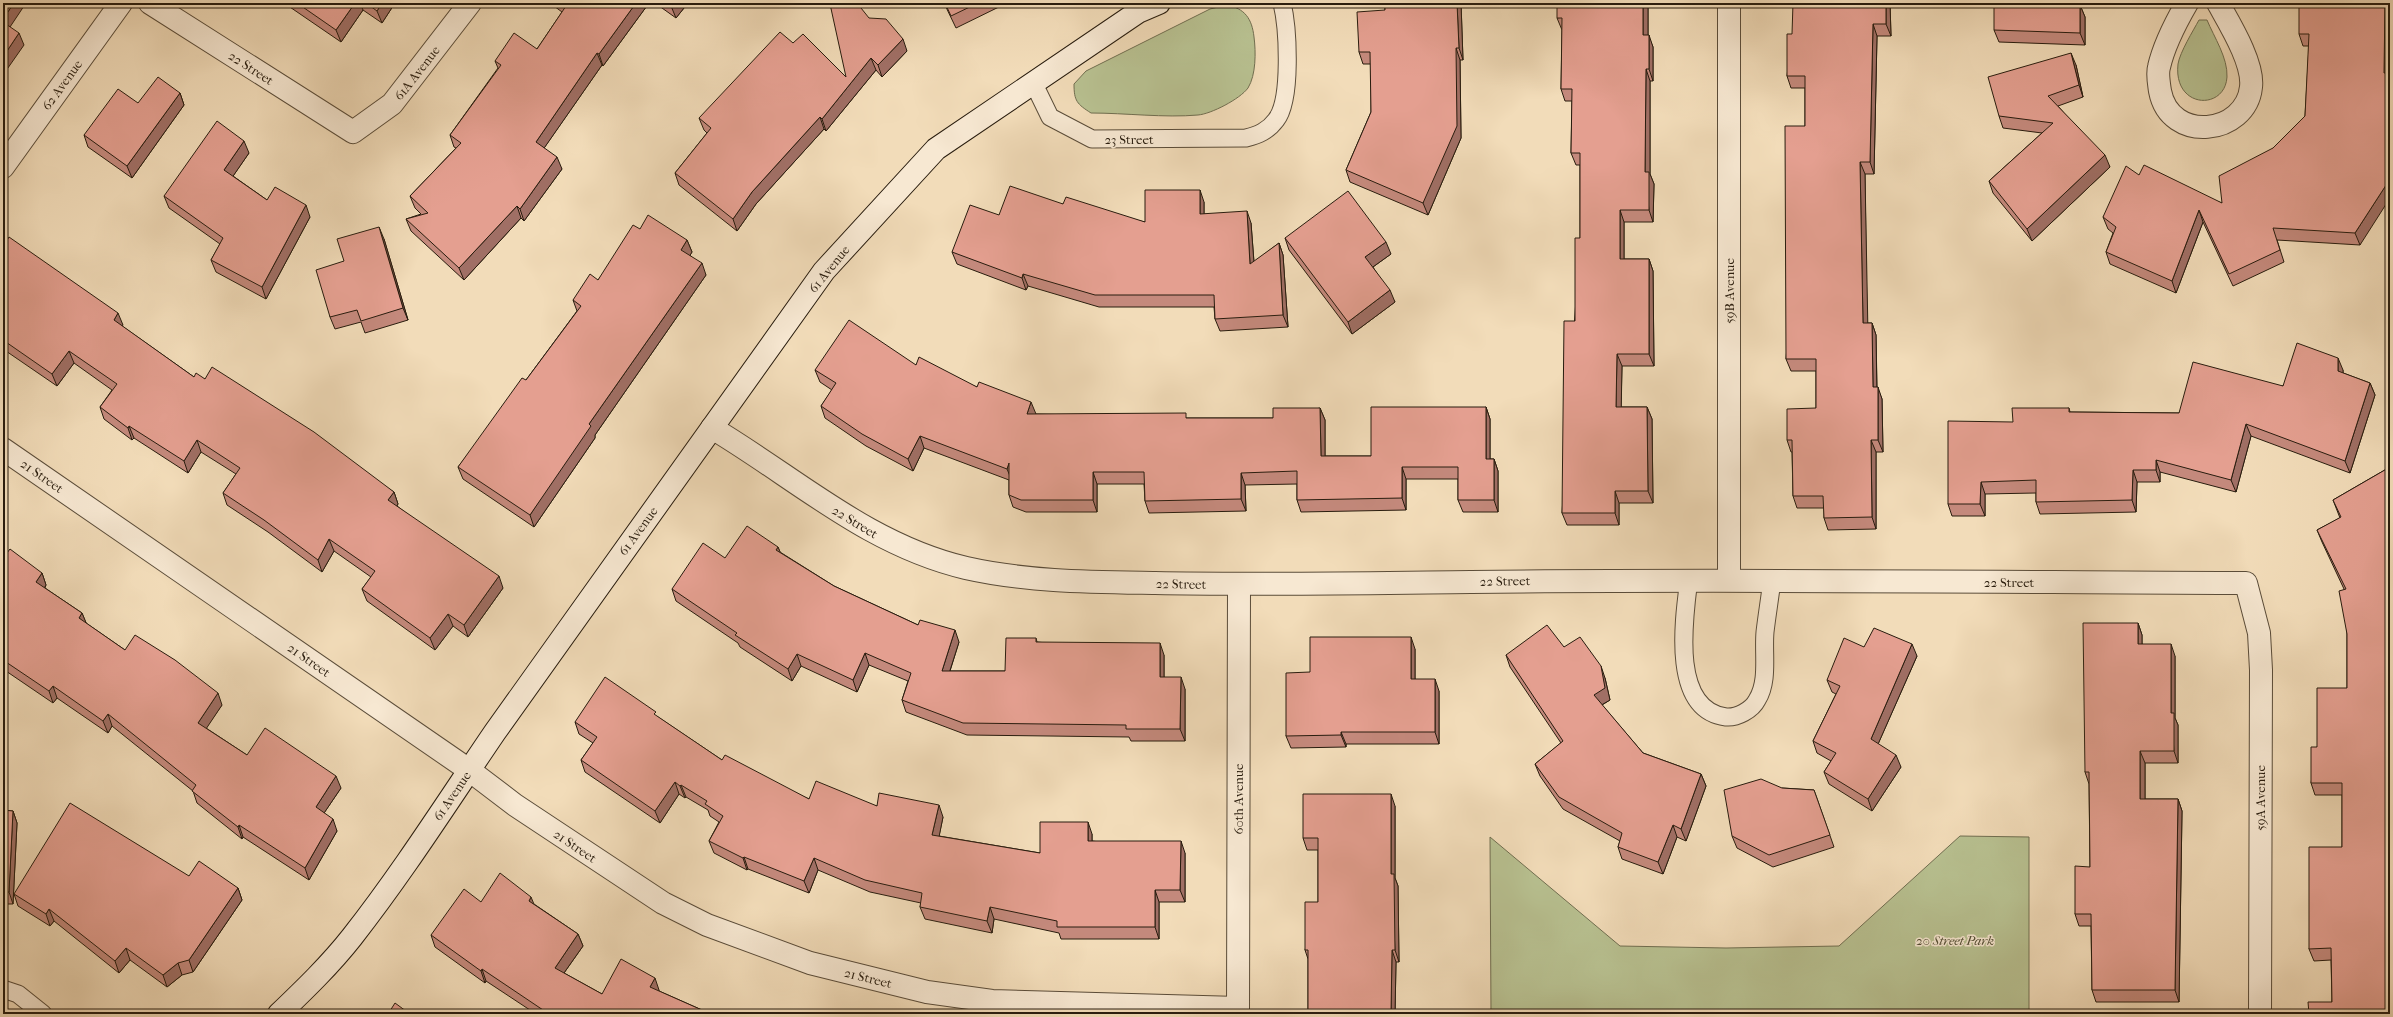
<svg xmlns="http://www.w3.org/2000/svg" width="2393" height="1017" font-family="'IM FELL French Canon',serif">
<rect width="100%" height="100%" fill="#f2dcb9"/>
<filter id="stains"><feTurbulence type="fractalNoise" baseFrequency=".005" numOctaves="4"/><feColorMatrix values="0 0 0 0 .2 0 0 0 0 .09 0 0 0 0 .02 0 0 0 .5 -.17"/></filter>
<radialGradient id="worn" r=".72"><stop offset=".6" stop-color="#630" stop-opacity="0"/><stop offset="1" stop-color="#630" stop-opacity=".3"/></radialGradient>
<path fill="#b8c191" stroke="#706e50" d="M1226,5C1245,8 1252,19 1254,37C1256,52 1256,75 1248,88C1240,99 1211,114 1198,115C1165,118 1125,113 1091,113C1077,104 1074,101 1074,84L1086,71L1210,9Z
M2199,20H2207C2214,37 2228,58 2227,77C2225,111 2173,109 2178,64C2180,52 2193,31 2199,20Z
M1960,836L2029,837V1014H1491L1490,837L1620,946L1726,948L1839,946Z"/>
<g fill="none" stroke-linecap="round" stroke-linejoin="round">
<defs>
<path id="lane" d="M1033,82L1050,117L1092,139L1246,138C1258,135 1268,131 1276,120C1292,100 1288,28 1282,3
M1689,579C1684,618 1670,710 1726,717C1737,718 1752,710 1757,700C1769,681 1763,654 1765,632C1767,615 1770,597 1772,580
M3,989L18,994L43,1014"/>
<path id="street" d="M150,3L353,132L392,104L470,3
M1729,3V580
M2187,3C2176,22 2164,45 2159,67C2157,74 2159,84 2160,91C2170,144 2246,135 2251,87C2254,63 2229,23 2218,3
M3,167L121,3
M712,428C796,478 868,545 966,568C1028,582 1093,582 1155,583C1261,585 1366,583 1471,582C1730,579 1988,582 2246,583L2259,633L2261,670L2260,1014
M3,449L469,770L515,805L663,903L707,925L810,963L927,992L992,1001L1238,1008
M1238,1014L1239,585"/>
<path id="secondary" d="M279,1014C304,990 330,965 352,937C403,872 448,801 495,732L824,271L936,149L1138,12L1159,3"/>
</defs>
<use href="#lane" stroke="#5a4c39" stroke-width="19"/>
<use href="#street" stroke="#5a4c39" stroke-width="24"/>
<use href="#secondary" stroke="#281c0e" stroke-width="24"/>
<use href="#lane" stroke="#f7e8d2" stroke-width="17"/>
<use href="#street" stroke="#f7e8d2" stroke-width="22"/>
<use href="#secondary" stroke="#f7e8d2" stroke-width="22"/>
</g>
<path fill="#c4897c" stroke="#281c0e" d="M284,3H395L382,23L363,10L341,42Z
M550,3H649L603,66L602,65L544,148L562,169L524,221L521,218L464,280L411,231L406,219L421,214L415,208L410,196L456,148L454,147L450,135L498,68L495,61L537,49L562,12Z
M655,3H688L676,18Z
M944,3H1007L956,28Z
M1385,3H1461L1463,60H1460L1461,138L1428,215L1350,182L1346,170L1371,112V64H1363L1359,52L1385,10Z
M1648,3V35L1653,47V81H1650V174L1654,184L1653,222H1624V259H1649L1653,271L1654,366H1622L1621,407H1647L1652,419L1653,503H1619V525H1567L1562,513L1580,238V165H1576L1571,153L1572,101H1565L1561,89L1562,30L1557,18Z
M1890,3L1891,36H1877L1874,174H1865L1867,323H1872L1876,335L1877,387L1882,399L1883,452H1876V529L1828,530L1824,518V508H1797L1793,496L1792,452H1791L1787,440L1816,408V371H1791L1786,359L1805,126V88H1791L1787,76L1792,34Z
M2329,3H2389V73L2360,245L2277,240L2284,262L2233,286L2203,222L2176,293L2110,264L2106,252L2113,233L2108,229L2103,217L2139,175L2222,203L2273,148L2305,116L2309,46H2303L2299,34L2329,4Z
M2055,4L2080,5L2085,17V45L1999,42L1994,30Z
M869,18L907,51L882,77L876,70L826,131L824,129L756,204L737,231L679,185L675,173L707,133L704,130L699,118L793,43L846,77Z
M2076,65L2083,97L2058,106L2110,167L2032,241L1993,193L1989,181L2042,133L2003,128L1999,116Z
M180,93L184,105L132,178L88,147L84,135Z
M249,153L233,176L267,200L310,217L266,299L216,272L211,260L220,244L169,208L164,196Z
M1204,202V214L1251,223L1254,262L1279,243L1283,255L1288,327L1220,331L1215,319L1214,307H1099L1028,286L1026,290L957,264L952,252L999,215L1063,204L1145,222Z
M640,229L687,240L692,252L690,255L706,275L595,435V438L534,527L463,479L458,467L526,380L577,311L573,300L598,280Z
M1285,238L1391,254L1373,267L1395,302L1352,334L1289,250Z
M384,239L408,320L365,333L361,322L335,329L330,317L344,261Z
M3,247L123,325L122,326L194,377L205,379L394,492L398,504L397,506L503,588L468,637L453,626L435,650L367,601L362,589L371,577L334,551L322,572L268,532L227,505L223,493L236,474L201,452L188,473L134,438L132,440L104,419L100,407L112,390L74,363L57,386L3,349Z
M916,365L977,387L1036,414L1187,418H1273L1320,408L1325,420V456H1371L1486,407L1490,419V459H1494L1498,471V512H1463L1458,500V479H1406V510L1301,512L1297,500V484L1245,485L1246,511L1149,513L1145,501L1144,484H1097V512H1026L1013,507L1009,495V480L924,448L913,471L866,446L825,418L821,406L832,390L820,382L815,370Z
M2343,370V373L2370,383L2375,395L2350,473L2251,436L2236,492L2160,472V482H2137L2136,512L2040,514L2036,502V493L1985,494V516H1952L1948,504L2013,422L2069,408L2070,412L2179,413Z
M2390,467L2332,1002L2331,960L2314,961L2309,949L2342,847V795H2315L2311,783L2317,747L2347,688V634L2344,589L2322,542L2317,530L2340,518L2333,500Z
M778,547L780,552L834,586L918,625L959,642L950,671H1005L1036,638L1037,642L1164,655V677L1185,689V741H1131L1129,737L967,735L906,712L902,700L908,681L869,665L857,692L801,666L792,681L740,647L738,643L676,601L672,589Z
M3,558L42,573L46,585L45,588L82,613L86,623L125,650L222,705L206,728L247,755L341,788L324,813L337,831L309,880L243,837L242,839L197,803L193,791L112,726L108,733L57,698L53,703L3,669Z
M2138,623L2142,635V644L2175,656V718L2178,725V763H2145V799H2178L2182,811L2179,1002H2096L2092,990L2091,926H2079L2075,914L2090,867L2089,784L2085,772Z
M1564,647L1605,678L1610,700L1602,705L1643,753L1701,774L1706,786L1686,841L1677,837L1663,874L1622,859L1618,847L1620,841L1563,809L1540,776L1535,764L1561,743L1510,667L1506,655Z
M1864,647L1917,656L1878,744L1901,767L1872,811L1829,784L1824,772L1831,761L1817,753L1813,741L1836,694L1832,692L1827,680Z
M1415,649V679L1439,691V744H1346V747L1291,748L1286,736L1310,672Z
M658,717L722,760L809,799L877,806L943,817L939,836L1040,853L1092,834V841L1185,853V902H1159V939H1061L1059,933L994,919L992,933L925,919L920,907L921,903L870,892L818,870L809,893L748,869L747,870L714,853L709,841L719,822L710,816L708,810L686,797L685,798L679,794L660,823L585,772L581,760L593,743L579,734L575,722Z
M1782,788L1814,790L1834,847L1773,867L1737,848L1732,836Z
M1395,806V878L1398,886L1399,962H1396L1395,1014H1309L1308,1012V959L1305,950L1318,902V850H1307L1303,838Z
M3,810L13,811L17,823L13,904H3Z
M238,888L242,900L193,972L182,975L167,987L130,960L119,973L54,921L50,926L18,906L14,894Z
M534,904L578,934L583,946L564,973L602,994L659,990V991L711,1014H536L486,981L485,983L435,947L431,935Z"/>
<path fill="#a06f65" stroke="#281c0e" d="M14,3H26L6,33L3,25V19Z
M355,3H360L363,10L341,42L336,30Z
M382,3H395L382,23L377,11Z
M636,3H649L603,66L599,54Z
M674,3H688L676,18L671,6Z
M1457,3H1461L1463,60L1459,48Z
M1643,3H1648V47L1643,35Z
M1886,3H1890L1891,36L1886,24Z
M2385,3H2389V85L2384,73Z
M2080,5L2085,17V45L2080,33Z
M1873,24L1877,36L1874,174L1870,162Z
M19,33L24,45L3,75V57Z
M1649,35L1653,47V81L1649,69Z
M903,39L907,51L882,77L878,65Z
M1456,48L1460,60L1461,138L1428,215L1423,203Z
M597,53L602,65L540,154L536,142Z
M2071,53L2076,65L2083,97L2079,85Z
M871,58L876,70L826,131L822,119Z
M1646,69L1650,81V174L1654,184L1653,222L1649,210L1645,172Z
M180,93L184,105L132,178L127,166Z
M820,117L824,129L756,204L737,231L733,219L752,192Z
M244,141L249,153L229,182L224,170Z
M2105,155L2110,167L2032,241L2027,229Z
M557,157L562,169L524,221L520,209Z
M1860,162L1865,174L1868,335L1863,323Z
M2390,179V198L2360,245L2355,233Z
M1200,190L1204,202V226L1200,214Z
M306,205L310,217L266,299L262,287Z
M517,206L521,218L464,280L459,268Z
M1620,210L1624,222V271L1620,259Z
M2199,210L2203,222L2176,293L2172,281Z
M1247,211L1251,223L1255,276L1250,264Z
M379,227L384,239L408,320L403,308Z
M687,240L692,252L686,262L681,250Z
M1386,242L1391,254L1370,269L1365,257Z
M1279,243L1283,255L1288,327L1283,315Z
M1649,259L1653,271L1654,366L1649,354Z
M702,263L706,275L595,435V438L534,527L530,515L589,424Z
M1023,274L1028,286L1026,290L1022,278Z
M1390,290L1395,302L1352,334L1348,322Z
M118,313L123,325L118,332L114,320Z
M1872,323L1876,335L1877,399L1873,387Z
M69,351L74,363L57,386L52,374Z
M1617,354L1622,366L1621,419L1616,407Z
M2338,358L2343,370V383L2338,371Z
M2370,383L2375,395L2350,473L2345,461Z
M1878,387L1882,399L1883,452L1878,440Z
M1031,402L1036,414L1031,426L1027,414Z
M1486,407L1490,419V471L1486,459Z
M1647,407L1652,419L1653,503L1648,491Z
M1320,408L1325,420V468L1321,456Z
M2246,424L2251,436L2236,492L2231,480Z
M129,426L134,438L132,440L128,428Z
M920,436L924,448L913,471L908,459Z
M197,440L201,452L188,473L184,461Z
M1871,440L1876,452V529L1872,517Z
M1494,459L1498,471V512L1494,500Z
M2156,460L2160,472V482L2156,470Z
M1009,463L1012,481L1007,469Z
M1402,467L1406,479V510L1402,498Z
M2133,470L2137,482L2136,512L2132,500Z
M1093,472L1097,484V512L1093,500Z
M1241,473L1245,485L1246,511L1241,499Z
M1981,482L1985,494V516L1980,504Z
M1615,491L1619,503V525L1615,513Z
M394,492L398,504L392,512L388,500Z
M329,539L334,551L322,572L318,560Z
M778,547L783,559L776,550Z
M42,573L46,585L40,594L36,582Z
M499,576L503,588L468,637L464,625Z
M82,613L87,625L79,618Z
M448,614L453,626L435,650L430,638Z
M2138,623L2142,635V656L2138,644Z
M955,630L959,642L946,683L942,671Z
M1411,637L1415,649V691L1411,679Z
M1160,643L1164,655V689L1160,677Z
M1912,644L1917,656L1875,751L1871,739Z
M2171,644L2175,656V718L2178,725V763L2174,751L2171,713Z
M865,653L869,665L857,692L853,680Z
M797,654L801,666L792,681L788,669Z
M1601,666L1605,678L1610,700L1598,707L1594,695Z
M1181,677L1185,689V741L1180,729Z
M1435,679L1439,691V744L1435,732Z
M53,686L57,698L53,703L49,691Z
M218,693L222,705L202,735L198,723Z
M108,714L112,726L108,733L103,721Z
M1341,732L1346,744V747L1341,735Z
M2140,751L2145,763V811L2140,799Z
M1896,755L1901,767L1872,811L1868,799Z
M1701,774L1706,786L1686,841L1681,829Z
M336,776L341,788L320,819L316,807Z
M675,782L679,794L660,823L655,811Z
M681,785L686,797L685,798L680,786Z
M1391,794L1395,806V878L1398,886L1399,962L1395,950L1391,874Z
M2178,799L2182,811L2179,1002L2175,990Z
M939,805L943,817L937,847L932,835Z
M13,811L17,823L13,904L9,892Z
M333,819L337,831L309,880L305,868Z
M1088,822L1092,834V853L1088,841Z
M239,825L243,837L242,839L238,827Z
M1673,825L1677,837L1663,874L1658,862Z
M1181,841L1185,853V902L1180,890Z
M744,857L748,869L747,870L743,858Z
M814,858L818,870L809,893L804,881Z
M238,888L242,900L193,972L189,960Z
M1155,890L1159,902V939L1155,927Z
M531,897L536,909L529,901Z
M990,907L994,919L992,933L987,921Z
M49,909L54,921L50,926L46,914Z
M578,934L583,946L559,980L555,968Z
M126,948L130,960L119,973L115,961Z
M1392,950L1396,962L1395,1014H1391Z
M178,963L182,975L167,987L163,975Z
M482,969L486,981L485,983L481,971Z
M655,978L659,990L654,999L650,987Z"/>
<path fill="#e49f90" stroke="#281c0e" d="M3,3H14L3,19Z
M297,3H355L336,30Z
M366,3H382L377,11Z
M562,3H636L599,54L597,53L536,142L557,157L520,209L517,206L459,268L406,219L428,213L410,196L461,143L450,135L501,65L495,61L514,33L537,49L566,6Z
M667,3H674L671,6Z
M831,3H857L869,18L886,19L903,39L878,65L871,58L822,119L820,117L752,192L733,219L675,173L711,128L699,118L780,32L793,43L803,34L846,77L830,4Z
M945,3H978L951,16Z
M1385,3H1457L1459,48H1456L1457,126L1423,203L1346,170L1371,112L1370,52H1359L1357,12L1385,10Z
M1557,3H1643V35H1649V69H1646L1645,172H1649V210H1620V259H1649V354H1617L1616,407H1647L1648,491H1615V513H1562L1564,321H1575V238H1580V153H1571L1572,89H1561L1562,18H1557Z
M1793,3H1886V24H1873L1870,162H1860L1863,323H1872L1873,387H1878V440H1871L1872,517L1824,518L1823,496H1793L1792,440H1787V409L1816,408V359H1786L1785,126H1805V76H1787V34H1792Z
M1994,3H2050V4L2080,5V33L1994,30Z
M2329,3H2385L2384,73H2390V179L2355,233L2273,228L2280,250L2229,274L2199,210L2172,281L2106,252L2116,227L2103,217L2126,166L2139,175L2144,165L2222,203L2219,176L2273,148L2305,116L2309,34H2299V4H2329Z
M3,22L19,33L3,57Z
M2071,53L2079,85L2048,96L2105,155L2027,229L1989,181L2053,123L1999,116L1988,77Z
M158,77L180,93L127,166L84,135L118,89L138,103Z
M217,121L244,141L224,170L267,200L275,187L306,205L262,287L211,260L223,238L164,196Z
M1010,186L1063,204L1066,197L1145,222V190H1200V214L1247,211L1250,264L1279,243L1283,315L1215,319L1214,295H1095L1023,274L1022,278L952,252L970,205L999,215Z
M1348,191L1386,242L1365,257L1390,290L1348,322L1285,238Z
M648,215L687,240L681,250L702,263L589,424L591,426L530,515L458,467L522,378L526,380L581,306L573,300L590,274L598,280L633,225L640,229Z
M379,227L403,308L361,321L357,310L330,317L316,270L344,261L337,239Z
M9,237L118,313L114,320L194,377L196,373L205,379L212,367L314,432L394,492L388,500L499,576L464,625L448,614L430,638L362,589L375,571L329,539L318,560L264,520L223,493L240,468L197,440L184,461L129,426L128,428L100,407L117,384L69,351L52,374L3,340V247Z
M849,320L916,365L919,357L977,387L979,382L1031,402L1027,414L1186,413V418H1273V408H1320L1321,456H1371V407H1486V459H1494V500H1458V467H1402V498L1297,500V471L1241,473V499L1145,501L1144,472H1093V500H1021L1009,495V463L1007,469L920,436L908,459L862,434L821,406L836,383L815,370Z
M2297,343L2338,358V371L2370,383L2345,461L2246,424L2231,480L2156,460V470H2133L2132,500L2036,502V480L1981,482L1980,504H1948V421L2013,422L2012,408H2069V412L2179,413L2193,362L2283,386Z
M2390,467V1014H2309L2308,1002H2332L2331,948L2309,949V847H2342V783H2311V747H2317V688H2347V634L2339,591L2346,589L2317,530L2341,517L2333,500Z
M747,526L778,547L776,550L834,586L918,625L920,620L955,630L942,671H1005L1006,638H1036V642L1160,643V677H1181L1180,729H1126V725L963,723L902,700L911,673L865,653L853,680L797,654L788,669L735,635L737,633L672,589L703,543L725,558Z
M10,549L42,573L36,582L82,613L79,618L125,650L135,635L175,660L218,693L198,723L247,755L265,728L336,776L316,807L333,819L305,868L239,825L238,827L192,791L196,785L108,714L103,721L53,686L49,691L3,660V558Z
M2083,623H2138V644H2171V713H2174V751H2140V799H2178L2175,990H2092L2091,914H2075V866L2090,867L2089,772H2085Z
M1547,625L1564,647L1580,637L1601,666L1605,688L1594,695L1643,753L1701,774L1681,829L1673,825L1658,862L1618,847L1622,833L1559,797L1535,764L1563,741L1506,655Z
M1874,628L1912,644L1871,739L1896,755L1868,799L1824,772L1836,753L1813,741L1840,686L1827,680L1844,638L1864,647Z
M1310,637H1411V679H1435V732H1341V735L1286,736V673L1310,672Z
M605,677L656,712L654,714L722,760L725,755L809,799L816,781L877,806L879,793L939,805L932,835L1040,853V822H1088V841H1181L1180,890H1155V927H1057V921L990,907L987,921L920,907L922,893L865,880L814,858L804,881L744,857L743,858L709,841L723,816L705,804L707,801L681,785L680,786L675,782L655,811L581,760L597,737L575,722Z
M1761,779L1782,788L1814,790L1830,835L1769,855L1732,836L1724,790Z
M1303,794H1391V874H1394L1395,950H1392L1391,1014H1334V1012H1308V950H1305V902H1318V838H1303Z
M70,803L189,876L199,861L238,888L189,960L178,963L163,975L126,948L115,961L49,909L46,914L14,894Z
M3,810L13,811L9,892H3Z
M500,873L531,897L529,901L578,934L555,968L602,994L621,959L655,978L650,987L711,1014H549L482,969L481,971L431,935L464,889L481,902Z
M395,1003L410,1014H388Z"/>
<g text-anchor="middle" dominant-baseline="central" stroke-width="3" stroke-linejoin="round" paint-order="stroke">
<g font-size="13" fill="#281c0e" stroke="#f7e8d2">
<text transform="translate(251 68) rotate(33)">22 Street</text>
<text transform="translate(417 73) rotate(-52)">61A Avenue</text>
<text transform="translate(62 85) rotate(-54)">62 Avenue</text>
<text x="1129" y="139">23 Street</text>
<text transform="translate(829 269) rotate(-51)">61 Avenue</text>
<text transform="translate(1729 291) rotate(-90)">59B Avenue</text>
<text transform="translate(42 476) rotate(35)">21 Street</text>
<text transform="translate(855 522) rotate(31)">22 Street</text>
<text transform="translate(638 531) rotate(-54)">61 Avenue</text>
<text transform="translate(1505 581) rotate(-1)">22 Street</text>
<text x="2009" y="582">22 Street</text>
<text transform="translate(1181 584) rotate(1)">22 Street</text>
<text transform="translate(309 660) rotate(35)">21 Street</text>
<text transform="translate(452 796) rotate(-56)">61 Avenue</text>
<text transform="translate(2260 798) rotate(-90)">59A Avenue</text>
<text transform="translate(1238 799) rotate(-90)">60th Avenue</text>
<text transform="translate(575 846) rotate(34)">21 Street</text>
<text transform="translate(868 978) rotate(14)">21 Street</text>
</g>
<g font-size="13" font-style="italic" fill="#534e35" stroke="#f7e8d2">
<text x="1955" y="940">20 Street Park</text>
</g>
</g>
<rect width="2393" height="1017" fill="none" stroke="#f2dcb9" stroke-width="16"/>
<rect x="4" y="4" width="2385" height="1009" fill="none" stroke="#281c0e" stroke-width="2"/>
<rect x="8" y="8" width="2377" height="1001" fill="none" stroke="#281c0e"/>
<rect width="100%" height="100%" filter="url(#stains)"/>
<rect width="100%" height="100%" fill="url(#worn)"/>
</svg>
